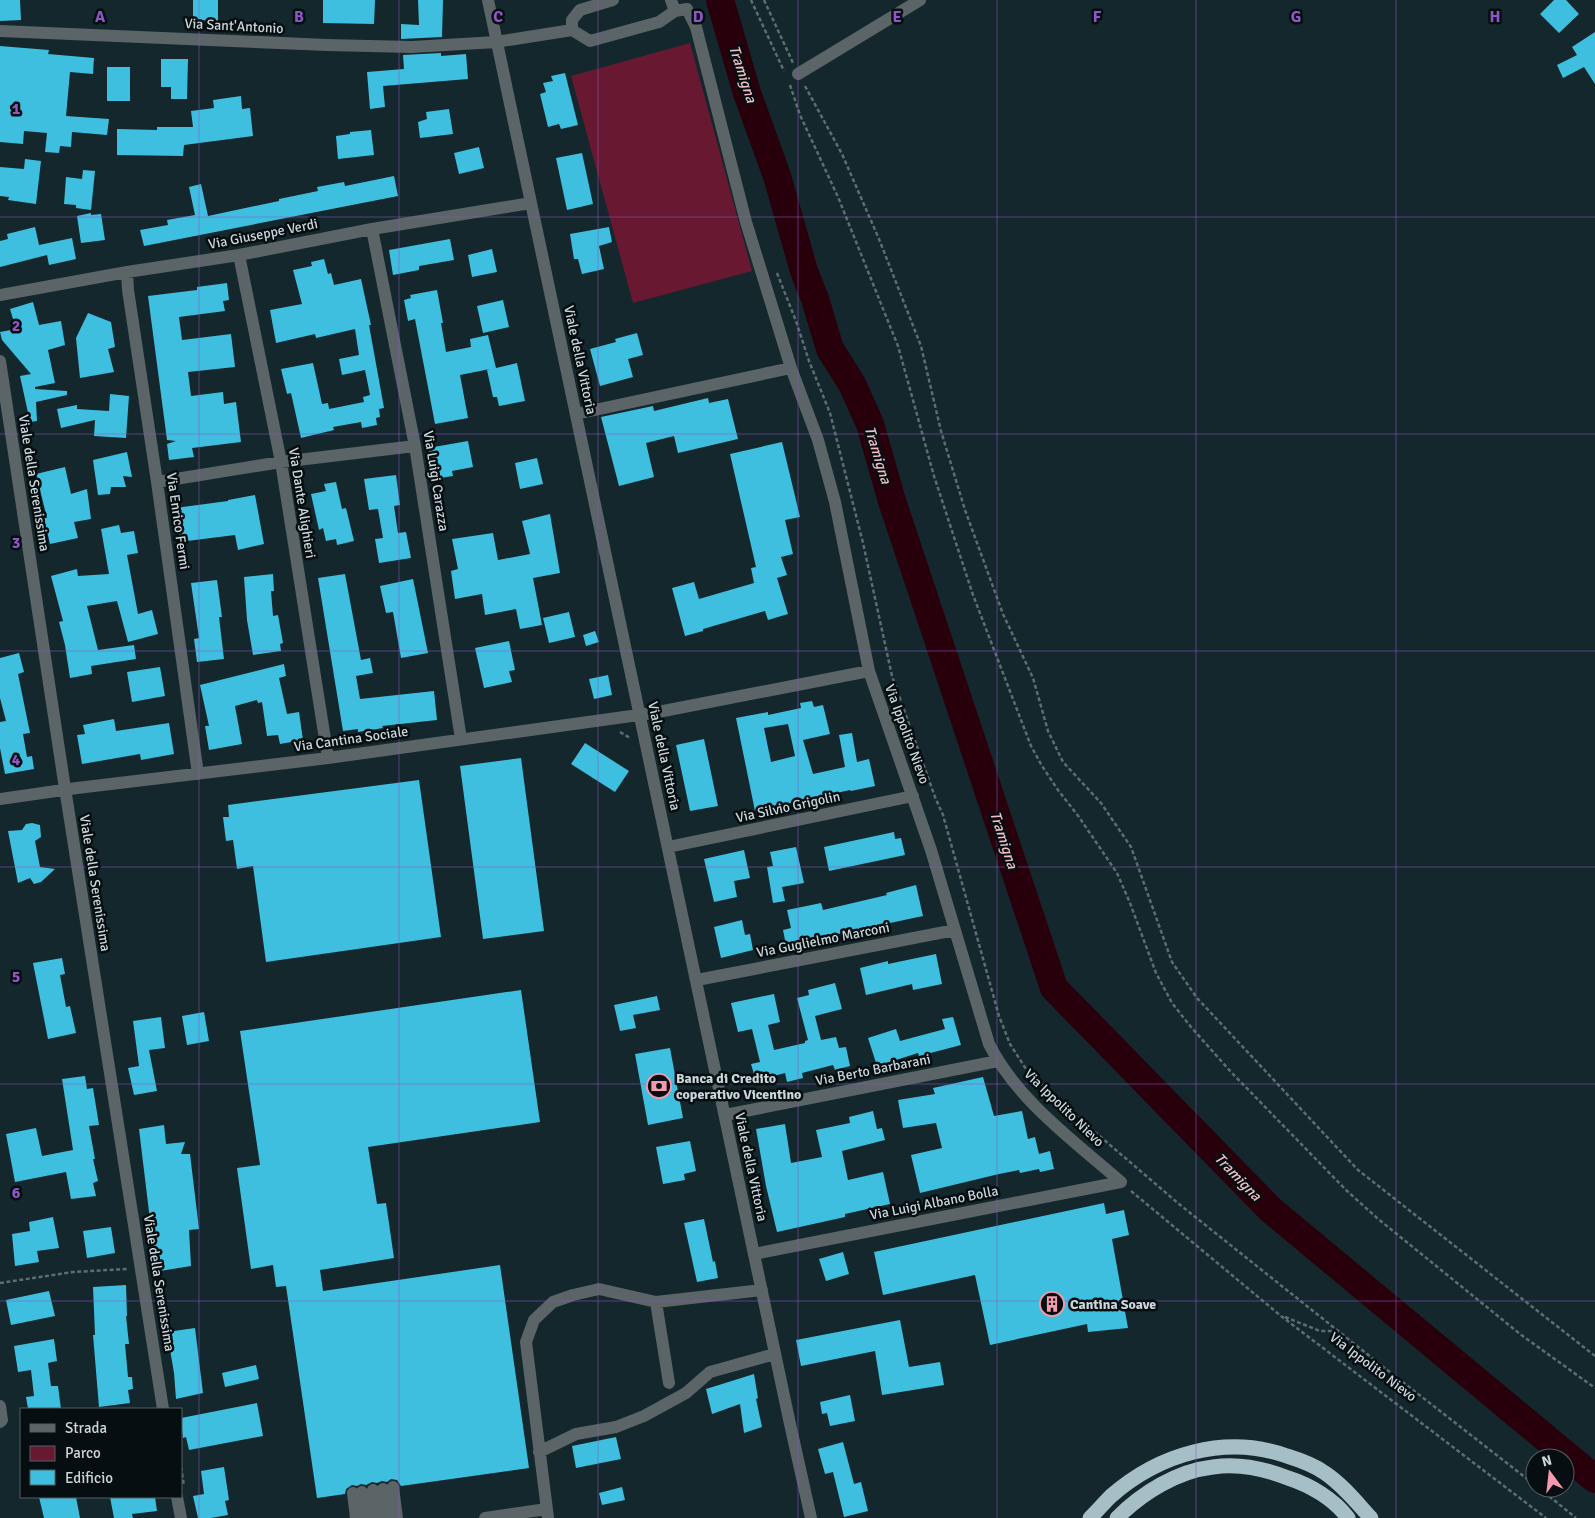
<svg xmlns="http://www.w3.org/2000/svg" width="1595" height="1518" font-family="Signika,sans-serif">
<rect width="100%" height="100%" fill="#13272c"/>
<path fill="#681831" d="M690,43L752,271L633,303L571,76Z"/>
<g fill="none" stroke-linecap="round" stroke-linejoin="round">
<path stroke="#28000c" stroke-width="28" d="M720,0L747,93L777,176L804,271L815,299L830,349L852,384L870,424L892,501L1054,988L1271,1210L1595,1479"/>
</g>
<path fill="#3fbfdf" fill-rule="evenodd" d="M0,0H20L21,20L0,21Z
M193,0H218V21L193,20Z
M323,0H375L374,24L323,23Z
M418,0H443L442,37L401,39V24L419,25Z
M1554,0H1566L1579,14L1559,33L1540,14Z
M1595,32V84L1584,67L1563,78L1557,65L1577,55L1572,47Z
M0,46L49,50L48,54L94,58L93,74L70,72L66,116L109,119L107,135L72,132L71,147L60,146L59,153L45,152L47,133L24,131L23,144L0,142Z
M441,53V56L466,54L468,79L383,86L385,107L370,109L367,72L404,69L403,55Z
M161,59H188L187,99H171V87H161Z
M107,67H130V101H107Z
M565,73L578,125L561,129L559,124L548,127L540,94L546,92L543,83L553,81L551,76Z
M241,96L242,109L250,108L253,136L184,145L183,156L117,155V129L157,130V127H193L191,111L214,108L213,100Z
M449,109L453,134L420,138L418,122L427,119L426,112Z
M371,130L374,155L338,159L336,136L350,134V132Z
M479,147L484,168L459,174L454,153Z
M582,153L593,204L567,210L556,158Z
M25,159L41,161L36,204L8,200L9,197L0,196V167L24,169Z
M83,170L95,171L91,210L76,208V205L64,204L66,177L82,179Z
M394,176L398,196L144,246L140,230L168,225L167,220L195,215L189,187L201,184L208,216L279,201V199L318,191L317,187L344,182L345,186Z
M91,213V215L101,214L105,240L81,243L77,216Z
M35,227L39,245L72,238L76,259L49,265L47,255L0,267V241L8,239L7,234Z
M609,227L612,242L599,246L604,269L582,274L578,259H574L570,234Z
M450,239L454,260L419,266V270L393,275L389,250Z
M492,249L497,272L472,277L468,255Z
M324,259L328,274L331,273L334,285L361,279L371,325H369L384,408L379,409L380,417L376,418L377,425L362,428L361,422L333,427L334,430L301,438L291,393L287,394L281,369L313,363L322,404L328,403L329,409L364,402L363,397L370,395L365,370L342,375L339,359L359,355L355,329L316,338L315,334L276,343L270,310L302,304L293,270L312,266L311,262Z
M227,283L229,300L223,301L225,311L179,317L182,340L231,334L235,367L188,372L191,396L223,392L224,404L236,402L241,442L192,448L194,457L169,460L167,444L176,441L167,440L148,296L197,290V287Z
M437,290L443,323H441L446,352L471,347L470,339L488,335L496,368L517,363L525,401L499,406L497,397H493L487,370L490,369L460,375L468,418L435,424L415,319L408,321L404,300L411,298L410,295Z
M503,300L509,327L483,333L477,306Z
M33,302L39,325L61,321L65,345L48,350L55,383L35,387V389L67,391V395L36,402L37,421L30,422L20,376L31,374L2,340L0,332L16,329L10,309Z
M88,313L111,322L115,347L108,349L114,372L80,378L76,338Z
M637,333L643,355L628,359L633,377L600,386L590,349L616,342L615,339Z
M110,394L129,396L126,438L94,436L95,420L61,428L57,409L77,405V409L109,411Z
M708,398L709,403L728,399L738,439L678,453L674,436L646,443L654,477L619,486L601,417L653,406L654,411Z
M468,441L473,467L452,471L453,476L434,479L428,448Z
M782,442L800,517L785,520L793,554L781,557L787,575L777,578L788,614L768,620L765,611L703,629V631L685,636L672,588L694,582L699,599L754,583L751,568L756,567L730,454Z
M127,452L132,477L123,476L126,487H111L110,494L98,495L93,460Z
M537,458L543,484L520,489L515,463Z
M65,467L71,494L87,489L91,519L74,522L78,538L50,544L44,518H47L36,474Z
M396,475L400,505L394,506L398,533L406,532L411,558L379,563L375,539L383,538L378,509L369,510L364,479Z
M336,482L342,509L346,508L354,541L337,545L336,539L326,541L323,528L319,530L311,494L326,491L324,484Z
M255,495L264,544L238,550L235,535L179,542L175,508L228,501V500Z
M550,514L560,573L533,578L542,625L520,629L516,609L485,615L482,594L455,599L451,571L458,569L452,539L493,533L498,560L530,554L522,521Z
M119,525L121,533L134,531L138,553L127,555L138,614L152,610L158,634L128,642L117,601L87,606L98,650L134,645L136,659L91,666L92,674L70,678L65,645L59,622L63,621L51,576L77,569L78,576L109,574L101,529Z
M273,574L274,591H271L273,616L278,615L283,643L280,644L281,651L253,655L247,620L244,577Z
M345,574L361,660L370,658L373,673L356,676L360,699L434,691L437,720L382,726L383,728L358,732V729L343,731L318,578Z
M413,579L428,653L401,658L393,612L386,613L380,586Z
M217,580L222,617H219L224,659L197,662L194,639L199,638L191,583Z
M569,612L575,637L549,643L543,618Z
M595,631L599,642L586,646L583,635Z
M509,641L515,670L509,671L512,682L484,688L475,648Z
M19,653L24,672L18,674L30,733L23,734L27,757L32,756L34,769L5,774L0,748V722L6,721L0,698V658Z
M284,664L286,676L279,678L287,714L299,712L303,740L280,744L278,735L267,736L262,702L258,703L257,700L235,706L242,744L209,750L205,726H209L200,685Z
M160,667L165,696L132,702L127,672Z
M608,675L612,695L594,699L589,679Z
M812,701L814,707L823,705L830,734L803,740L813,774L845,767L839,735L852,733L857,762L869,759L875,786L851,791L850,790L755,811L736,718L768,712V715L801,708L800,703ZM788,724L795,756L771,762L764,728Z
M114,719L116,731L169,723L174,754L141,760L140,754L82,764L77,735L85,734L83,725Z
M704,739L718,806L690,811L676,745Z
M585,743L629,771L615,792L571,764Z
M521,758L544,931L483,939L460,766Z
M419,780L441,937L266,962L253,866L237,869L233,840L226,841L223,817H229L228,805Z
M32,823L40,825L41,837L35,841L40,867L55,869L41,882L34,884L30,878L18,883L8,831L22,830L26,824Z
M894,832L895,839L901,838L905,855L829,871L824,847Z
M796,847L804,883L782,887L785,901L773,903L767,867L773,866L770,852Z
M744,850L750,878L734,881L737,897L714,902L704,859Z
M916,885L923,916L786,945L783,930L791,928L787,910L821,903L823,910L887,895L886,893Z
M742,920L745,935L750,934L753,950L721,958L714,927Z
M936,954L942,984L913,990L912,984L866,995L860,968L888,961V964Z
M62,958L65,974L60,975L66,1007L70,1006L76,1033L48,1039L33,963Z
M835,983L842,1009L815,1016L821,1040L836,1037L839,1048L846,1047L850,1066L835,1070L833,1065L802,1073L803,1078L787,1082L785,1073L756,1081L751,1064L760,1062L752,1029L738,1032L731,1003L774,994L780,1022L768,1025L774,1050L805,1043V1041L808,1040L797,998L809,995L808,990Z
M521,990L540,1122L368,1147L377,1204L386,1203L394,1258L320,1270L323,1291L500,1265L529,1468L401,1486L397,1480L391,1479L387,1482L382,1481L377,1483L372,1482L366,1485L361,1484L357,1486L352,1485L346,1489L345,1494L317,1498L286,1286L276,1287L273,1265L251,1269L237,1168L260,1165L240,1031Z
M657,996L660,1010L633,1015L636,1028L620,1031L614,1005Z
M204,1012L209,1041L187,1045L182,1016Z
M161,1017L165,1048L149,1050L157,1091L134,1095L128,1068L139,1066L133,1021Z
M953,1017L961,1045L919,1056L918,1053L877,1066L868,1038L896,1029L900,1041L945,1029L942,1019Z
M670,1048L683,1118L648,1125L635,1054Z
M85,1076L87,1089L93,1088L99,1125L89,1126L95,1159H93L98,1181L93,1183L96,1196L71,1199L66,1172L15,1182L6,1134L36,1128L42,1156L73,1150L62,1079Z
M983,1077L994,1116L1022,1111L1028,1139L1035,1137L1039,1154L1050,1151L1054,1169L1040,1172L1039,1169L1020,1173L1019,1170L999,1174L920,1193L911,1155L942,1148L936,1123L903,1128L898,1100L935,1094L933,1088Z
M873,1111L877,1129L882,1128L885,1140L842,1151L848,1180L883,1172L890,1204L845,1214V1217L777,1232L766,1186L756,1129L785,1124L791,1163L822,1157L816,1130L850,1123L849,1117Z
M164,1125L166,1144L185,1142L181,1154H190L199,1229L189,1230L191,1266L160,1271L153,1245L139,1129Z
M690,1141L696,1171L684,1174L685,1180L663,1184L656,1147Z
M1104,1203L1106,1214L1124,1210L1129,1235L1112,1239L1128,1328L1088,1332L1087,1324L990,1345L975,1275L883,1295L874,1252Z
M53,1217L59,1248L37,1251L39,1262L15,1266L12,1234L30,1231L29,1222Z
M704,1219L713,1262L715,1261L718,1278L697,1282L684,1223Z
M111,1227L115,1253L87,1258L83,1231Z
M843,1252L849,1274L826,1281L819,1259Z
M126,1285L127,1316H126L129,1344H125L128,1377H132L133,1389L128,1390L130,1403L99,1407L93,1335H95L93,1287Z
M49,1291L55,1316L11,1325L6,1300Z
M900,1320L909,1367L940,1362L944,1385L882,1395L875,1351L801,1366L796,1340Z
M195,1328L203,1393L176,1399L174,1373L167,1332Z
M54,1339L57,1361L48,1363L51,1386H58L61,1409H28L26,1397L34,1396L31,1370L18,1372L14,1346Z
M256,1365L259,1379L225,1387L222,1373Z
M754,1374L758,1398L756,1399L762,1427L744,1433L740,1404L712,1414L706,1389Z
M850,1395L855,1421L830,1426L827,1413L822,1414L820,1402Z
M257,1403L263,1436L189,1450L186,1437L183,1438L181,1418Z
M616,1437L621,1459L576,1468L572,1446Z
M843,1442L854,1484L861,1482L868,1511L844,1517L833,1472L825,1474L818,1449Z
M224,1467L229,1500L225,1501L228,1515L211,1518H198L193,1496L204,1494L201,1471Z
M622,1487L625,1500L602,1505L599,1493Z
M39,1497H76L80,1518H44Z
M110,1497H155L157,1511L132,1514L133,1518H114Z"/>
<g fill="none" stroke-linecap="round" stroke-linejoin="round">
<path stroke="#5d6d72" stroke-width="2.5" stroke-dasharray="4 2.5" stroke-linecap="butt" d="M751,0L784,71
M764,0L793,63
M790,85L800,115L838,197L898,346L934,476L973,595L1031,746L1042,766L1058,790L1079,817L1117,873L1130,903L1156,973L1172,1003L1191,1027L1231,1072L1346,1190L1377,1218L1520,1334L1595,1388
M805,86L842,154L879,239L921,346L941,431L965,510L1003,614L1033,678L1048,731L1063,762L1101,803L1131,847L1172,962L1197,998L1358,1170L1595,1356
M777,273L796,321L809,361L830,413L863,543L892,676L935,797L943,815L999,1016L1010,1044L1026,1069L1054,1097L1179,1204L1377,1362L1535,1485
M620,732L630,738
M1131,1191L1281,1316L1546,1518
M0,1283L73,1272L127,1269
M1285,1317L1320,1331H1339
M181,1467L184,1486
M1539,1488L1576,1518"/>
<path stroke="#5b6467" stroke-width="12" d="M488,0L790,1424L811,1518
M613,0L580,10L572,20V30L590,41L659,22L675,11L671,0
M675,11L687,9L696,27L746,222L791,368L818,440L835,502L869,671L931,850L989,1044C1017,1100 1074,1141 1121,1182
M0,31L327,45L412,47L496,42L572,30
M798,74L920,0
M372,229L415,446L461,739
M239,255L281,462L328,758
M127,272L128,290L157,482L198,774
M0,295L127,272L239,255L372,229L531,203
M0,361L64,782L163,1409
M576,414L791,368
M157,482L281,462L415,446
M0,799L77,788L328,758L653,713L869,671
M668,847L913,796
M697,980L955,930
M725,1115L998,1061
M754,1254L1121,1182
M656,1302L762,1290
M0,1406L2,1420L0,1422
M539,1452L576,1434L616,1427L644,1416L686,1393L710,1372L775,1354
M393,1487L397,1518
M383,1489L386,1518
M373,1490L376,1518
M362,1492L366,1518
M353,1493L356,1518
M177,1497L181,1518
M485,1518L547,1509
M548,1518L526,1342L534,1320L553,1302L573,1295L599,1289L656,1302L669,1383"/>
<path stroke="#a6bec5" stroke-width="15" d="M1090,1518C1097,1511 1104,1503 1111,1496C1159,1454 1225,1434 1287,1456C1300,1460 1314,1465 1325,1473C1343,1485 1357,1503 1371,1518
M1117,1518C1142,1493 1177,1471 1213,1467C1238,1463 1265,1469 1288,1478C1310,1485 1334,1499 1348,1518"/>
</g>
<path fill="none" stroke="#8f57c6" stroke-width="1" stroke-opacity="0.55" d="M199,0V1518M399,0V1518M598,0V1518M798,0V1518M997,0V1518M1196,0V1518M1396,0V1518M0,217H1595M0,434H1595M0,651H1595M0,867H1595M0,1084H1595M0,1301H1595"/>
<defs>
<symbol id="bank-ring" viewBox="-11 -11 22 22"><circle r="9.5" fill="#060e11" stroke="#f39aac" stroke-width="1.5"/><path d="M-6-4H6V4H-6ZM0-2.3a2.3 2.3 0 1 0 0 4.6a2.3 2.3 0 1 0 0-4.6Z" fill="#f39aac"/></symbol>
<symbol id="building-ring" viewBox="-11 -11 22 22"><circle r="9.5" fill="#060e11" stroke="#f39aac" stroke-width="1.5"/><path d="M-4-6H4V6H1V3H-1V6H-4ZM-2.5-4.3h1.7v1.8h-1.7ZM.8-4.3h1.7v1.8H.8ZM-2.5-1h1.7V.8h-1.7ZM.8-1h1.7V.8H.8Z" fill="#f39aac"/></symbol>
</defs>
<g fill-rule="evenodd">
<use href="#bank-ring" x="645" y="1072" width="28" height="28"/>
<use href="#building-ring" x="1038" y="1290" width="28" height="28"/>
</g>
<g text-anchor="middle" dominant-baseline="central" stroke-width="5" stroke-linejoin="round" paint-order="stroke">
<g font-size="14" fill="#ccd7db" stroke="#060e11">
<text transform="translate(234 26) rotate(3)">Via Sant'Antonio</text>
<text transform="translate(263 234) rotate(-11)">Via Giuseppe Verdi</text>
<text transform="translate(580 360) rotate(78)">Viale della Vittoria</text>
<text transform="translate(436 481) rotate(81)">Via Luigi Carazza</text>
<text transform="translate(34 483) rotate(81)">Viale della Serenissima</text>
<text transform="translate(302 503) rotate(81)">Via Dante Alighieri</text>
<text transform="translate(178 521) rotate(82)">Via Enrico Fermi</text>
<text transform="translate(907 734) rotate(70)">Via Ippolito Nievo</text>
<text transform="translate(351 739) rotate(-8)">Via Cantina Sociale</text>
<text transform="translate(664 756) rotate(78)">Viale della Vittoria</text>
<text transform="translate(788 807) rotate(-12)">Via Silvio Grigolin</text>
<text transform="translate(95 883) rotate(81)">Viale della Serenissima</text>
<text transform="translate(823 940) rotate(-11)">Via Guglielmo Marconi</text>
<text transform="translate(873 1070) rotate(-11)">Via Berto Barbarani</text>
<text transform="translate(1064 1108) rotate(44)">Via Ippolito Nievo</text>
<text transform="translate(751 1167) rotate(78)">Viale della Vittoria</text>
<text transform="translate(934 1203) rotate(-11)">Via Luigi Albano Bolla</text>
<text transform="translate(159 1283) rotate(81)">Viale della Serenissima</text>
<text transform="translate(1373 1367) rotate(37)">Via Ippolito Nievo</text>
</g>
<g font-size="14" font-weight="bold" fill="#ccd7db" stroke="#060e11" text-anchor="start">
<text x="676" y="1078">Banca di Credito<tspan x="676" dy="16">coperativo Vicentino</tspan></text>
<text x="1070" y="1304">Cantina Soave</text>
</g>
<g font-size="15" font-style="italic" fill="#f0bec7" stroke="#060e11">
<text transform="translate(743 74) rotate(72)">Tramigna</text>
<text transform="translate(878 455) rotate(73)">Tramigna</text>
<text transform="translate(1004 840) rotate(72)">Tramigna</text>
<text transform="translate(1238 1177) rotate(46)">Tramigna</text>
</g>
</g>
<g font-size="16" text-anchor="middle" font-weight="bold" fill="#8f57c6" stroke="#060e11" stroke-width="5" stroke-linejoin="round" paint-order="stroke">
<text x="100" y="22">A</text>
<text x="299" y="22">B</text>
<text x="498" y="22">C</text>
<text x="698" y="22">D</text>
<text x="897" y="22">E</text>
<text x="1097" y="22">F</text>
<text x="1296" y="22">G</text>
<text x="1495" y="22">H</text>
<text x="16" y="114">1</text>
<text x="16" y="331">2</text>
<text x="16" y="548">3</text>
<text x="16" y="765">4</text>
<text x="16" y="982">5</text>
<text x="16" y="1198">6</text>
</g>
<rect x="20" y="1408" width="162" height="90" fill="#060e11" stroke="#555e62"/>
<rect x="30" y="1424" width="25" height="8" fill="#5b6467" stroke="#555e62"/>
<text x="65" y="1433" font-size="15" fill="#ccd7db">Strada</text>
<rect x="30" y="1446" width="25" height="15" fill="#681831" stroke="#555e62"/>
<text x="65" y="1458" font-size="15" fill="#ccd7db">Parco</text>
<rect x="30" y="1470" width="25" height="15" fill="#3fbfdf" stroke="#555e62"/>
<text x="65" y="1483" font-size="15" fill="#ccd7db">Edificio</text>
<g transform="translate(1550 1473) rotate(345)"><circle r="24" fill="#060e11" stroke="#555e62"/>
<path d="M0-4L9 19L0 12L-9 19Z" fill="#f39aac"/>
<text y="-8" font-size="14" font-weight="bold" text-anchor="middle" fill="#ccd7db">N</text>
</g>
</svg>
